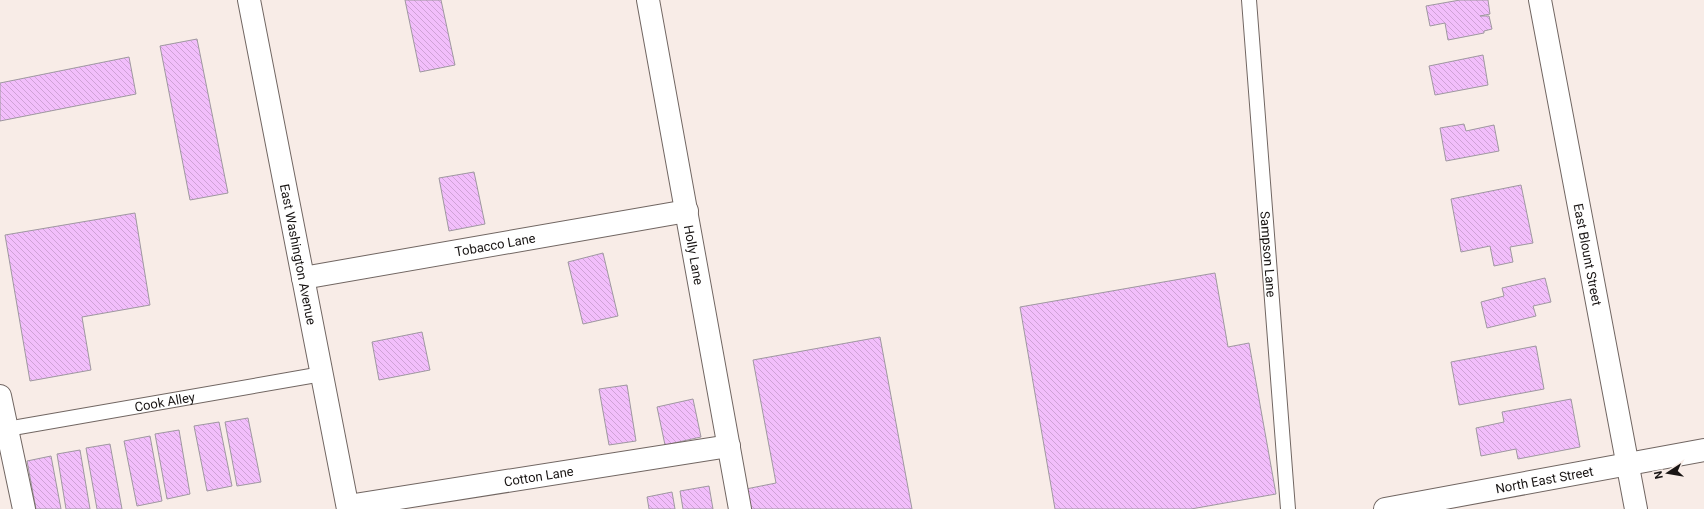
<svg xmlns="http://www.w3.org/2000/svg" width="1704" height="509" font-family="Roboto,sans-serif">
<defs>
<pattern id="building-back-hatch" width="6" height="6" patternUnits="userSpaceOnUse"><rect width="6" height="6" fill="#f2befb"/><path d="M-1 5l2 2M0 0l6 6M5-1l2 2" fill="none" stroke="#cfa2d6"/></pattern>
</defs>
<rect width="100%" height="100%" fill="#f8ece7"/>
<path fill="url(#building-back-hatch)" stroke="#9f98a0" d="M405,0H441L455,65L420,72Z
M1460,0H1488L1490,14L1480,16H1489L1492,29L1484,31V33L1448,40L1445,23L1430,26L1426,6Z
M197,39L228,193L190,200L160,46Z
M1483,55L1488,85L1435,95L1429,66Z
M129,57L136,94L0,121V83Z
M1464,124L1466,131L1494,125L1499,151L1446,161L1440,128Z
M474,172L485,224L449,231L439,178Z
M1521,185L1533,243L1510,247L1513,262L1494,266L1490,246L1461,252L1451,199Z
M135,213L150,305L82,317L91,370L30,381L5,235Z
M603,253L618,316L583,324L568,262Z
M1215,273L1228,347L1249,343L1276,494L1191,509H1055L1020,307Z
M1545,278L1551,302L1533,306L1536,316L1487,328L1481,302L1504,296L1502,288Z
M422,332L430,370L379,380L372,342Z
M880,337L912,509H750L746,489L776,483L753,360Z
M1536,346L1544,389L1459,405L1451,362Z
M627,385L636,441L609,445L599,389Z
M693,399L701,437L665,445L657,407Z
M1571,399L1580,447L1518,459L1516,449L1481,456L1476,428L1504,422L1502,412Z
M248,418L261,482L237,486L225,422Z
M219,422L232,486L207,491L194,426Z
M179,430L190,494L167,499L155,434Z
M150,436L162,501L137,506L124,441Z
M110,444L122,509H97L86,448Z
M80,450L90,509H66L57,454Z
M51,456L61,509H36L27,461Z
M709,486L713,509H683L680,491Z
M672,492L675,509H649L647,497Z"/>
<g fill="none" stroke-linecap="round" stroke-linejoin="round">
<defs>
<g id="lane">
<path id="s1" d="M1249,0L1288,509"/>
<path id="s2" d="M7,429L322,374"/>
</g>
<g id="street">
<path id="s3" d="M648,0L740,509"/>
<path id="s4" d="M1540,0L1636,509"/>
<path id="s5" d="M303,278L687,211"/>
<path d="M0,396L24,509"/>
<path id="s6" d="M348,506L729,446"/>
<path id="s7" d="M1385,509L1704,450"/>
</g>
<g id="secondary">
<path id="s8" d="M249,0L348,509"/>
</g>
</defs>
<use href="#lane" stroke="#716662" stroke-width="16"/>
<use href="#street" stroke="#716662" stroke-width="24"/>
<use href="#secondary" stroke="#716662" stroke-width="24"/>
<use href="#lane" stroke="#fff" stroke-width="14"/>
<use href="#street" stroke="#fff" stroke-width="22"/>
<use href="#secondary" stroke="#fff" stroke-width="22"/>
</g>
<g text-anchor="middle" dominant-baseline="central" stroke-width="4" stroke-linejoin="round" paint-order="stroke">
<g font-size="13" fill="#191514" stroke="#f8ece7">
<text stroke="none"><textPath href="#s5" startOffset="195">Tobacco Lane</textPath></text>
<text stroke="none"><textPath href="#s3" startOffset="259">Holly Lane</textPath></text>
<text stroke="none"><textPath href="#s1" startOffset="255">Sampson Lane</textPath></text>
<text stroke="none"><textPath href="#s4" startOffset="259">East Blount Street</textPath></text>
<text stroke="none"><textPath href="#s8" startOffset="259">East Washington Avenue</textPath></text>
<text stroke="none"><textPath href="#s2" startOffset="160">Cook Alley</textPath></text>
<text stroke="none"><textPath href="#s6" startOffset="193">Cotton Lane</textPath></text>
<text stroke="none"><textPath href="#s7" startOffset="162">North East Street</textPath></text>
</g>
</g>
<g transform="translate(1668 473) rotate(258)" stroke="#f8ece7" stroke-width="3" paint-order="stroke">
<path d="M0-3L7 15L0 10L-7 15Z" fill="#191514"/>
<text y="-6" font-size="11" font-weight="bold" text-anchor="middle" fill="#191514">N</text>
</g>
</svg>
